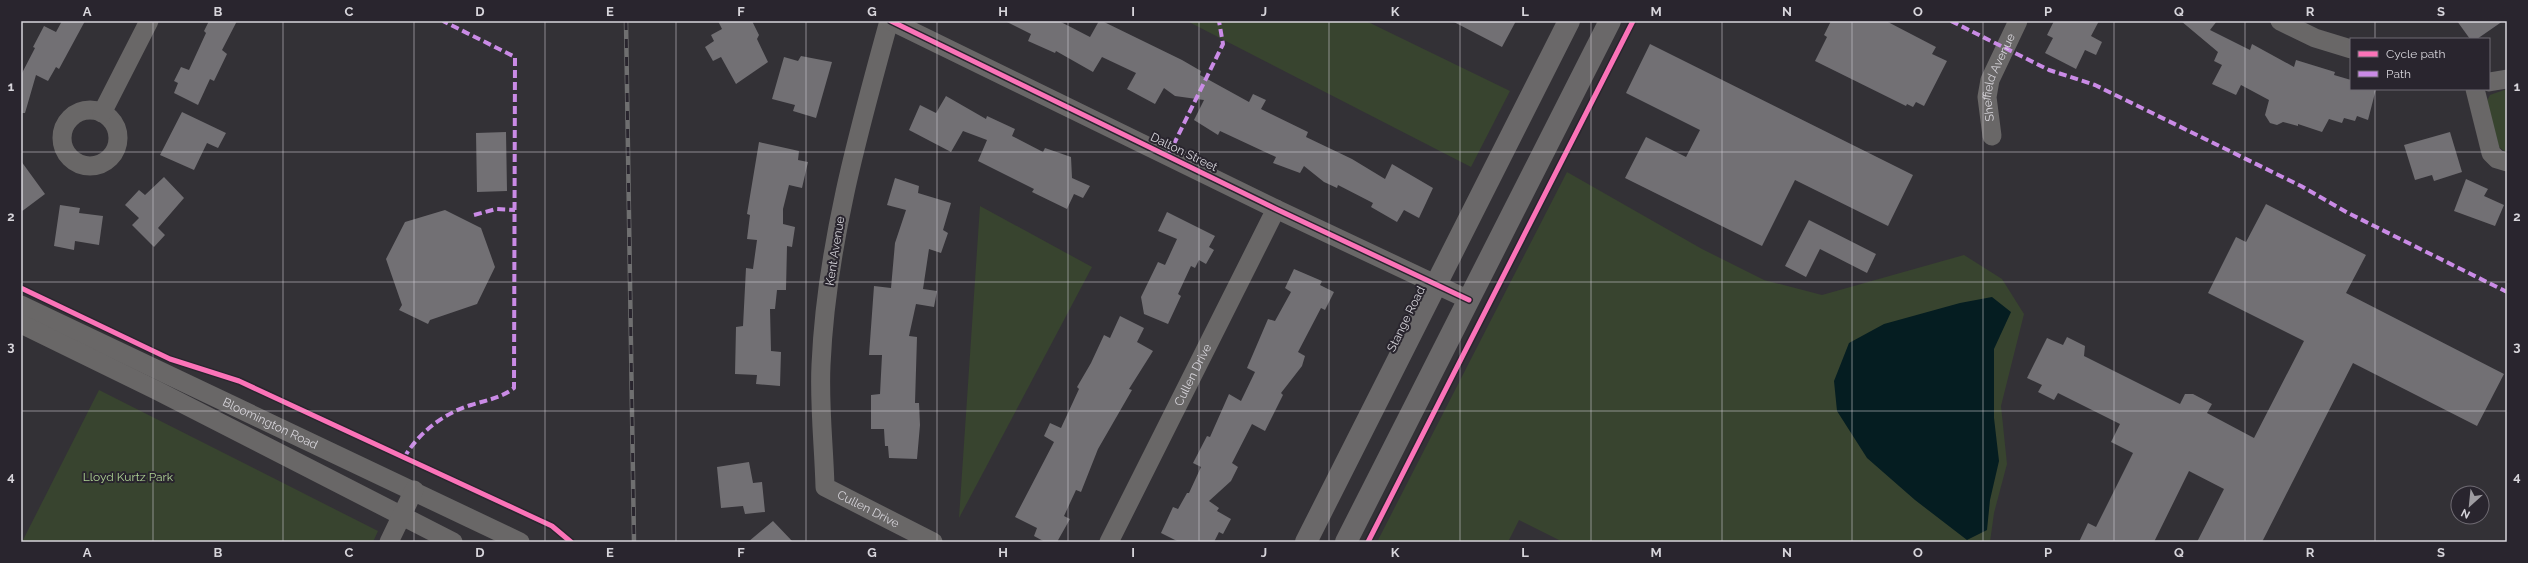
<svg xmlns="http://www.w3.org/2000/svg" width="2528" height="563" font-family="Raleway,sans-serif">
<rect width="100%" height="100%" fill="#333136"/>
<path fill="#38442f" d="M1187,21H1366L1510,91L1471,167Z
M2507,89V153L2499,147L2486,103L2490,95Z
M1567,172L1702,249L1764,280L1822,295L1964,255L2002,279L2024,314L2001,406L2007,464L1994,513L1990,542H1563L1519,520L1508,542H1377Z
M980,206L1092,267L959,518Z
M99,390L378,531L373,542H22Z"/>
<path fill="#051d21" d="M1992,297L2011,312L1994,349V418L1999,461L1990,500L1987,530L1967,540L1915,500L1867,458L1837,411L1834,381L1849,343L1884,324L1960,303Z"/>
<path fill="#727074" d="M62,21H85L59,69L56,67L48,81L36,75L25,113H21V75L35,48L33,47L44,26L56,32Z
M209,21H237L222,50L227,54L214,81L210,79L198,105L174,93L178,83L174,81L181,67L189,70L206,33L204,31Z
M718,21H752L759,35L757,39L768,62L736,84L721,57L713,61L705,47L714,41L711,35L722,29Z
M1005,21H1059L1090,37L1099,21H1102L1182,60L1201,71L1200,75L1249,102L1253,94L1266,100L1261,109L1308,132L1306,137L1352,159L1385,179L1392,164L1433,188L1419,218L1404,210L1397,222L1371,207L1373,203L1338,185L1337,188L1324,182L1304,166L1300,173L1273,163L1276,157L1220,131L1218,135L1194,120L1204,100L1175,96L1164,88L1155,104L1127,89L1136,73L1102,57L1093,72L1056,51L1055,53L1028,41L1031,34Z
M1452,21H1516L1502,47Z
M1831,21H1886L1936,47L1932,54L1947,61L1924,106L1916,102L1913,107L1907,104L1906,106L1815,61L1827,37L1824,35Z
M2054,21H2099L2091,36L2102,42L2096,55L2085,50L2076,69L2045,53L2053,38L2047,35Z
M2181,21H2217L2210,30L2250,50L2252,44L2294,67L2296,60L2335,72L2334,75L2351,80V89H2376L2368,120L2357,116L2355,121L2344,118L2342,123L2329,119L2322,132L2298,124V126L2283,122L2277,125L2270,123L2265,115L2269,100L2241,85L2236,95L2212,84L2222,65L2214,61L2218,52Z
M2457,21H2503L2477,39H2470Z
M1650,44L1913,175L1888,226L1795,180L1762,246L1625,178L1646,137L1686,157L1700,130L1626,93Z
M801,56L832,62L816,118L793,111L795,105L772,99L784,57L798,61Z
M946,96L986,119L987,116L1015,129L1012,136L1043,152L1045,148L1071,157L1072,178L1090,186L1083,198L1074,194L1067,209L1032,192L1034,189L978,161L987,140L963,131L951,152L909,130L920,105L936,113Z
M182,112L226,133L218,148L207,143L194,170L160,155Z
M506,132L507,191L477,192L476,133Z
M2450,132L2462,172L2434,181L2432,175L2415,180L2404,145Z
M759,142L799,151L798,160L808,162L802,188L789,185L783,209V224L795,227L792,247L787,246L786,290H777L775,309H770L771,351L781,352L780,386L756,384L757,375L735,374L736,327L743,326L746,268L753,269L757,240L747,239L750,215L747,214Z
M21,161L45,194L21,212Z
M164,177L184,198L158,228L165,235L154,247L132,225L139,218L125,205L139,190L145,195Z
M895,178L919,186L918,193L951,203L943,230L948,233L941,253L929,249L923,289L937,291L934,307L916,304L909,336L917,337L915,403H919L920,425L917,459L889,458L888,446H885L884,429H871V395L880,394L882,355H869L874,286L891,288L895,243L906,210L887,205Z
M2466,179L2488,189L2484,196L2504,205L2495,226L2454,211Z
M2266,204L2366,255L2346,293L2504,374L2477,426L2353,363L2262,542H2197L2224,489L2189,471L2154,542H2079L2088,523L2096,527L2133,453L2111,442L2120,424L2058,393L2054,400L2038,392L2042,385L2027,378L2047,338L2063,345L2067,337L2085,346L2084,356L2180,404L2185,394H2193L2212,404L2207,413L2254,438L2304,341L2208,293L2236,237L2246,242Z
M60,205L80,208L79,213L103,216L99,245L75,241L74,250L54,246Z
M445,210L481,228L495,267L477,304L430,320L428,324L399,310L402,305L386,259L405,222Z
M1167,212L1215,236L1209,247L1214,250L1206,264L1199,260L1195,268L1191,266L1178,294L1181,296L1168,324L1144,314L1141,297L1158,262L1165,265L1177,239L1158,231Z
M1809,220L1876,254L1867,273L1820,249L1806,277L1785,266Z
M1294,269L1322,281L1320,285L1334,292L1325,310L1321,308L1298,352L1305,356L1302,366L1281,393L1283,395L1265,431L1252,424L1232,463L1238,467L1231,481L1209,501L1219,508L1217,511L1231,519L1223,534L1219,532L1214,542H1179L1161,533L1173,507L1178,509L1187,493H1189L1201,467L1193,463L1207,436L1210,437L1229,394L1241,401L1255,372L1247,368L1268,319L1275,321L1291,292L1285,288Z
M1120,316L1144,328L1137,342L1153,351L1129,389L1132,390L1098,449L1081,492L1076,490L1064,516L1070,519L1057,542H1045L1034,536L1037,528L1015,517L1054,442L1044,436L1050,423L1061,428L1079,389L1077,387L1091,363L1104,335L1110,338Z
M749,462L753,483L762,482L765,512L745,514L743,506L721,508L717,467Z
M773,521L793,542H748Z"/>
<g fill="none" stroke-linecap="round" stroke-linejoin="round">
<g stroke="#696767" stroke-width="19">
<path id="s1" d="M889,21C858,133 826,248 821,365C819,405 824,447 825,487L933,542"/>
<path d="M891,21L1276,209L1469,300"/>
<path d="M2280,21L2315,38L2351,49"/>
<path d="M2489,82L2507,79"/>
<path d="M2475,89L2491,153L2497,159L2507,162"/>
<circle cx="90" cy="138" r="28"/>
<path d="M102,113L149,21"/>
<path id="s2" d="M1992,136L1987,97L1990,80L2018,21"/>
<path id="s3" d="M21,305L520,542"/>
<path d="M21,324L156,390L453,542"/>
<path d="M389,542L414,490"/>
<path id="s4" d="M1109,542L1276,209"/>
</g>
<path stroke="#6a6869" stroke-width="22" d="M1306,542L1569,21
M1346,542L1610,21"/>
<defs>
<path id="rail" d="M626,21L634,542"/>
</defs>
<use href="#rail" stroke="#6f6f70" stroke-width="4.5"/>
<use href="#rail" stroke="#29252e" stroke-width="3" stroke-dasharray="9" stroke-linecap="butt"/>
<path stroke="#ca8be6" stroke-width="4" stroke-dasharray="8 4" stroke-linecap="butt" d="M1951,21L2049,70L2095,85L2301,186L2348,213L2507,292
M1168,156L1223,44L1219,21
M474,215L496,209L515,210
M404,458C418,433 444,413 471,405C487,400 501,398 514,388L515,57L443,21"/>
<defs>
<path id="cycleway" d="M891,21L1276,209L1469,300
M21,288L170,359L239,381L552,526L571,542
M1368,542L1633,21"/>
</defs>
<use href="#cycleway" stroke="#29252e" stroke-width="8"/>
<use href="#cycleway" stroke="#fb73b8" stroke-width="5"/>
</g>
<path fill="none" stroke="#d7d5db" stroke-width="1" stroke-opacity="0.55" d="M153,21V542M283,21V542M414,21V542M545,21V542M676,21V542M806,21V542M937,21V542M1068,21V542M1199,21V542M1329,21V542M1460,21V542M1591,21V542M1722,21V542M1852,21V542M1983,21V542M2114,21V542M2245,21V542M2375,21V39M2375,89V542M21,152H2507M21,282H2507M21,411H2507"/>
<g text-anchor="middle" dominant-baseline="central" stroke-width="4" stroke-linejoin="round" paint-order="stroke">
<g font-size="12" fill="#d7d5db" stroke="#29252e">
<text stroke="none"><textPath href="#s2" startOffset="61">Sheffield Avenue</textPath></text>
<text transform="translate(1184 152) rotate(26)">Dalton Street</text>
<text transform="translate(835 251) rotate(-81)">Kent Avenue</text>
<text transform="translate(1406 319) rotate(-64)">Stange Road</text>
<text stroke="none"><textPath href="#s4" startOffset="187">Cullen Drive</textPath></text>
<text stroke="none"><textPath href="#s3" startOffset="276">Bloomington Road</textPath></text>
<text stroke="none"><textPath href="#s1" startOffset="522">Cullen Drive</textPath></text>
</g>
<g font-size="12" fill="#afd394" stroke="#29252e">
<text x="128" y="477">Lloyd Kurtz Park</text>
</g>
</g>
<rect width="2528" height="563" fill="none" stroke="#29252e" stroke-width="44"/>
<rect x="2350" y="38" width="140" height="52" fill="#29252e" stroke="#6f6b73"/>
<rect x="2358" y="51" width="20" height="6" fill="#fb73b8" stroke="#6f6b73"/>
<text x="2386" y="58" font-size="12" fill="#d7d5db">Cycle path</text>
<rect x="2358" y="71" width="20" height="6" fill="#ca8be6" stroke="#6f6b73"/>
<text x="2386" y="78" font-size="12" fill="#d7d5db">Path</text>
<g transform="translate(2470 505) rotate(207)"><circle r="19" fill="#29252e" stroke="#6f6b73"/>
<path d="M0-3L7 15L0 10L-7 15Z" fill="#9e9ca1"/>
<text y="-6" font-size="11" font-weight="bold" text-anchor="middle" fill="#d7d5db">N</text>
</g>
<rect x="22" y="22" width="2484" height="519" fill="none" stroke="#d7d5db" stroke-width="1.5"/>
<g font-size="13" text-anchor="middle" font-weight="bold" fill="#d7d5db">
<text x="87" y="16">A</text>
<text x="218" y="16">B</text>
<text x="349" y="16">C</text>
<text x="480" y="16">D</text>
<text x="610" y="16">E</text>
<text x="741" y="16">F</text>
<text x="872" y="16">G</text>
<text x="1003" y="16">H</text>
<text x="1133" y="16">I</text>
<text x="1264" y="16">J</text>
<text x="1395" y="16">K</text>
<text x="1525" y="16">L</text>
<text x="1656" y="16">M</text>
<text x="1787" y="16">N</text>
<text x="1918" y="16">O</text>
<text x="2048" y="16">P</text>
<text x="2179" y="16">Q</text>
<text x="2310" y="16">R</text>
<text x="2441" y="16">S</text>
<text x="11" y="91">1</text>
<text x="2517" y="91">1</text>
<text x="11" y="221">2</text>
<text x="2517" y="221">2</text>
<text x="11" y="351">3</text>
<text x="2517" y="351">3</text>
<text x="11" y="481">4</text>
<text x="2517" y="481">4</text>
<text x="87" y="557">A</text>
<text x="218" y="557">B</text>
<text x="349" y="557">C</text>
<text x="480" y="557">D</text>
<text x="610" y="557">E</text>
<text x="741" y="557">F</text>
<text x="872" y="557">G</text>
<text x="1003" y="557">H</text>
<text x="1133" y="557">I</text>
<text x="1264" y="557">J</text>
<text x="1395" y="557">K</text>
<text x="1525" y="557">L</text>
<text x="1656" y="557">M</text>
<text x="1787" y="557">N</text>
<text x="1918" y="557">O</text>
<text x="2048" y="557">P</text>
<text x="2179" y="557">Q</text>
<text x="2310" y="557">R</text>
<text x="2441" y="557">S</text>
</g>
</svg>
